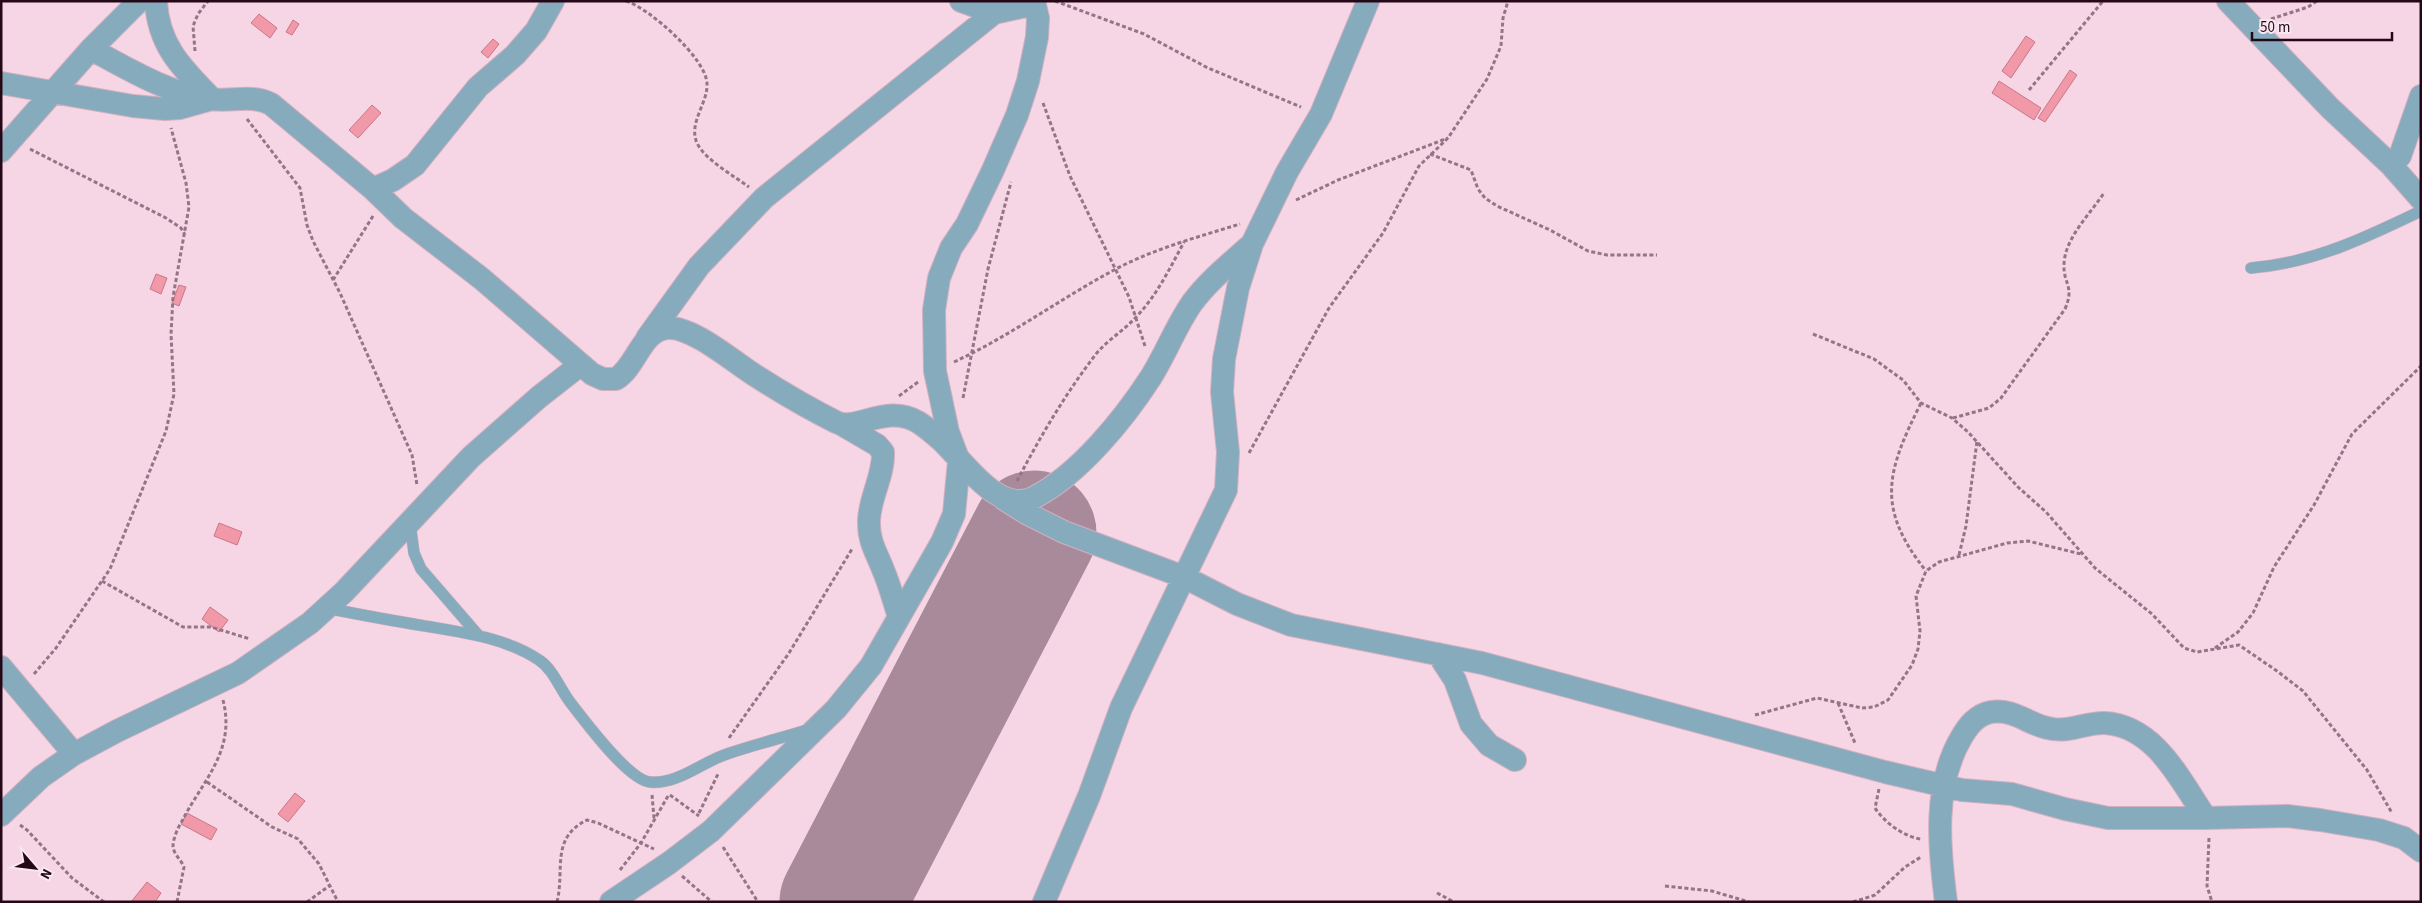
<svg xmlns="http://www.w3.org/2000/svg" width="2422" height="903" font-family="'Source Sans 3',sans-serif">
<rect width="100%" height="100%" fill="#f6d5e5"/>
<g fill="none" stroke-linecap="round" stroke-linejoin="round">
<path stroke="#a88a9a" stroke-width="125" d="M842,902L1034,533"/>
</g>
<path fill="#f199a9" stroke="#cb7687" d="M259,14L277,28L270,38L251,23Z
M293,20L299,24L292,35L286,32Z
M2026,36L2035,42L2011,78L2002,71Z
M493,39L499,44L488,58L481,52Z
M2070,70L2077,75L2045,122L2038,118Z
M1999,81L2041,108L2034,120L1992,93Z
M372,105L381,113L358,138L349,130Z
M156,274L167,278L161,294L150,289Z
M179,285L186,287L179,306L172,303Z
M219,523L242,532L237,545L214,536Z
M210,607L228,620L219,632L202,619Z
M295,793L305,801L288,822L278,814Z
M187,813L217,829L211,840L181,824Z
M147,882L161,893L155,902H131Z"/>
<g fill="none" stroke-linecap="round" stroke-linejoin="round">
<defs>
<path id="service" d="M2251,268C2313,263 2365,238 2421,211
M410,523L414,553L421,569L479,636
M326,608C357,614 388,620 419,625C459,632 505,637 539,660C553,669 560,689 570,702C584,720 628,780 650,782C677,785 702,762 727,754C754,745 781,738 807,730"/>
<path id="minor" d="M961,1L994,13
M2228,1L2330,108L2391,165L2421,199
M91,49C126,68 171,95 211,99C232,102 251,94 271,104L373,189L403,218L482,279L592,374L603,379H616C637,366 641,330 668,328C692,326 735,363 756,376C781,392 810,409 836,422C857,432 886,403 918,422C926,427 934,434 941,440C963,460 999,517 1035,497C1079,474 1124,419 1151,377C1166,353 1176,326 1192,303C1209,280 1232,262 1252,244
M1,83L133,106L165,109L180,108L212,99C183,69 158,46 156,1
M1,151L91,49L139,1
M2391,165L2400,156L2421,96
M373,189L393,180L415,165L478,87L515,55L536,31L553,1
M647,338L699,266L764,198L994,13L1035,4
M841,424L877,445L883,452C884,476 870,496 869,520C868,542 877,553 884,572C890,586 894,602 899,617
M1004,499L1028,514L1064,532L1184,577L1237,604L1291,625L1482,663L1885,772L1962,790L2012,794L2065,809L2108,818H2206L2287,816L2320,820L2379,830L2404,838L2421,851
M1438,654L1455,680L1471,724L1489,745L1515,760
M1,667L74,754
M1,815L41,777L74,754L117,731L238,673L310,623L344,592L471,457L539,397L580,365
M611,902L669,863L711,831L836,709L871,666L942,542L954,514L959,461L948,432L935,371L934,310L939,278L951,248L967,224L993,170L1017,115L1028,81L1037,37L1038,18L1034,1
M1044,902L1089,796L1121,708L1226,490L1228,452L1222,392L1224,359L1238,288L1252,244L1287,172L1321,114L1368,1
M1946,902C1939,848 1933,786 1961,738C1968,726 1976,715 1991,712C2015,708 2031,727 2053,729C2071,732 2087,722 2105,723C2156,726 2181,782 2206,818"/>
</defs>
<use href="#service" stroke="#d0b0c0" stroke-width="12"/>
<use href="#minor" stroke="#d0b0c0" stroke-width="24"/>
<path stroke="#947585" stroke-width="3" stroke-dasharray="4 2.5" stroke-linecap="butt" d="M626,1C649,8 707,59 707,84C708,103 688,123 697,143C704,159 734,176 749,187
M1055,1L1144,34L1208,68L1301,107
M2271,19L2308,7L2317,1
M195,51L193,26L198,14L208,1
M2029,90L2103,1
M1043,103L1070,176L1129,297L1145,346
M247,119L300,188L307,225L313,241L340,293L412,455L417,485
M30,149L166,218L181,228L185,235
M1430,154L1471,170L1478,189L1485,198L1497,206L1550,230L1588,251L1607,255H1657
M1296,200L1338,180L1448,138
M333,280L373,216
M1813,334L1874,359L1903,380L1921,403L1952,418L1968,432L2018,487L2046,512L2095,568L2152,614L2184,648L2197,652L2239,645L2277,671L2303,691L2367,770L2392,813
M954,362C1010,336 1060,299 1114,270C1153,249 1198,237 1240,224
M899,396L918,382
M963,398L988,269L1011,182
M1921,403C1887,471 1875,507 1926,571
M1953,418L1989,408L2001,398L2065,309C2075,286 2063,284 2064,264C2065,238 2090,214 2104,193
M1249,453L1329,308L1383,233L1419,166L1448,138L1487,79L1501,46L1503,18L1508,1
M1017,481C1039,439 1064,396 1093,358C1105,341 1123,332 1137,316C1157,295 1170,268 1184,242
M1959,555L1966,526L1977,441
M102,581L183,627H211L250,639
M2215,648L2238,632L2253,613L2274,567L2314,505L2352,434L2421,366
M34,674L56,648L110,569L166,431L174,394L171,334L173,297L189,207L186,183L171,128
M1838,703L1855,743
M1755,715L1817,698L1862,708L1874,707L1888,700L1912,665L1918,649L1920,631L1916,596L1926,571L1939,562L2007,543L2028,541L2081,554
M729,738L789,653L852,549
M207,782L272,827L298,839L319,864L338,902
M1879,789L1875,808C1884,822 1904,837 1921,839
M652,795L654,818
M670,795L699,816
M699,813L718,774
M20,825L27,830L72,878L104,902
M2209,838L2207,886L2212,902
M723,847L758,902
M620,870L641,843L668,796
M682,876L712,902
M1665,886L1712,891L1749,902
M1437,893L1454,902
M177,902L184,867C181,860 174,854 173,847C173,838 178,828 182,821C203,780 236,751 223,700
M307,902L329,886
M557,902C565,870 550,838 587,820L598,823L654,849
M1853,902L1875,895L1905,867L1921,857"/>
<use href="#service" stroke="#86abbd" stroke-width="11"/>
<use href="#minor" stroke="#86abbd" stroke-width="22"/>
</g>
<rect width="2422" height="903" fill="none" stroke="#240818" stroke-width="5"/>
<g transform="translate(35 868) rotate(118)" stroke="#f9e7ef" stroke-width="4" paint-order="stroke">
<path d="M0-4L9 19L0 12L-9 19Z" fill="#240818"/>
<text y="-8" font-size="14" font-weight="bold" text-anchor="middle" fill="#240818">N</text>
</g>
<path d="M2252 32v8h140v-8" fill="none" stroke="#240818" stroke-width="2.5"/>
<text x="2260" y="32" font-size="15" fill="#240818" stroke="#f9e7ef" stroke-width="4" paint-order="stroke">50 m</text>
</svg>
